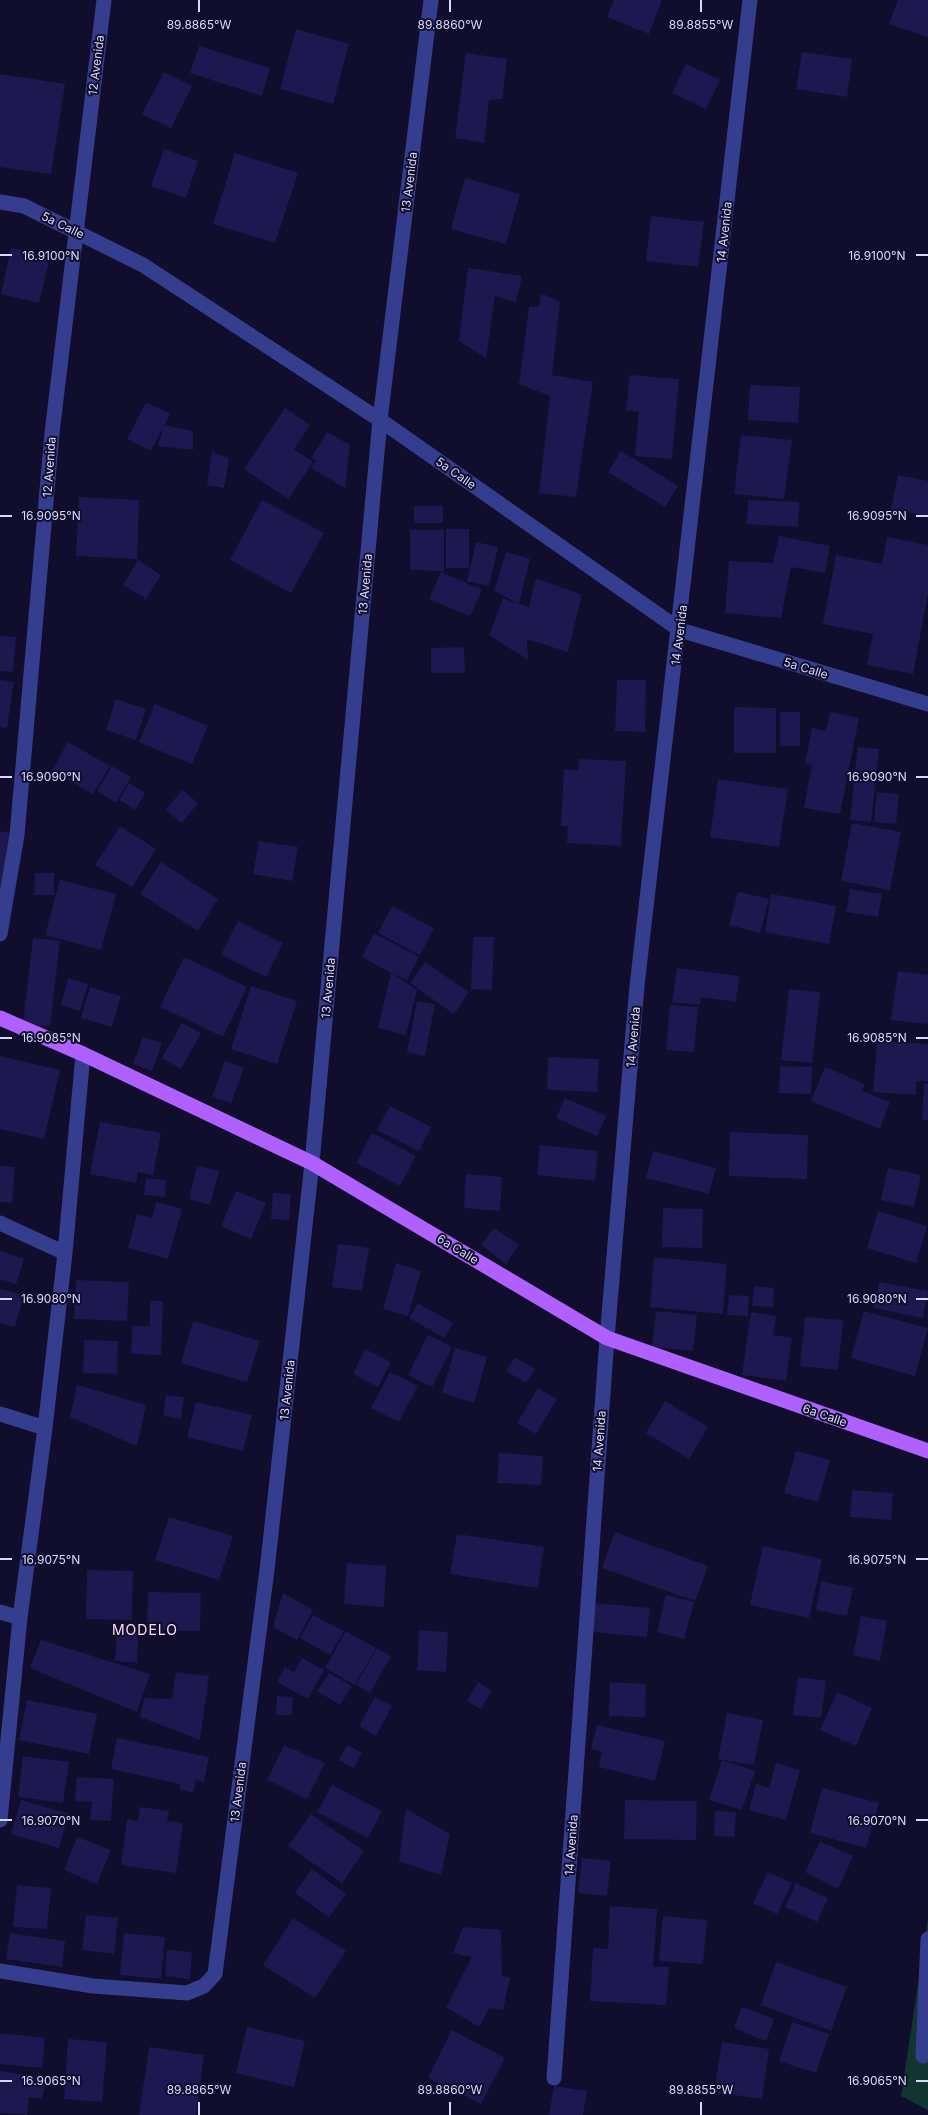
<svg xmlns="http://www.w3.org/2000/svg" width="928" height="2115" font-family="Inter,sans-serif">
<rect width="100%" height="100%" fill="#100e2c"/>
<path fill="#113630" d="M928,1918V2110L901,2096Z"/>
<path fill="#1d184f" d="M614,0H662L649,34L607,17Z
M898,0H928V37L889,24Z
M296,29L349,44L333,104L280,89Z
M199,46L270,68L262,96L190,73Z
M802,52L852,59L847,97L796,89Z
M466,53L507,59L502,99L489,100L484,143L455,138Z
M686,64L720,80L706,109L672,93Z
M164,72L192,86L171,128L142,114Z
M0,74L65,84L51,174L0,167Z
M164,149L198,161L186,198L151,186Z
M235,153L298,173L275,243L213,224Z
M465,178L520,194L506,244L451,229Z
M651,216L704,222L698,267L646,261Z
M11,248L50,257L39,303L1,294Z
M468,268L522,276L516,302L495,296L486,358L459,341Z
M541,293L560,302L552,375L593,382L576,497L539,493L550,396L519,384L529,307H539Z
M630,375L679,379L672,459L635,456L639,412L626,410Z
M750,385L800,387L798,423L748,420Z
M146,402L170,414L151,451L127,439Z
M285,408L310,425L294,449L313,462L288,499L244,469Z
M164,425L193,431V450L158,446Z
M327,432L350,445L345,488L311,468L316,461L311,458Z
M741,435L792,440L784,499L734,494Z
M212,451L229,459L224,488L207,485Z
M621,451L678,486L665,507L608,472Z
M898,475L928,481V516L891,509Z
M79,497L139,500L137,559L76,556Z
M262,500L324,533L291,593L230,560Z
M748,500L799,502L798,527L747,524Z
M414,506H443V523H414Z
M446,529H469V568H446Z
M410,530H444V571L410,570Z
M779,536L830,546L825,573L791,567L781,618L725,613L729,561L773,563Z
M887,537L928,545V594L913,674L867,665L873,634L823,624L836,555L882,564Z
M476,542L498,547L489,586L467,581Z
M506,552L530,559L519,604L529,607L536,578L582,595L568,652L527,639L528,660L489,635L503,598L519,604L494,591Z
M138,560L161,575L146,599L123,585Z
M441,572L482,590L470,616L429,599Z
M0,636L16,637L13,672L0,671Z
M464,647L465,673H431V648Z
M0,680L14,682L7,728L0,727Z
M617,680H646L645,732L615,731Z
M116,699L146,709L136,740L106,730Z
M155,704L208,726L192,764L139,742Z
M734,707L776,708V753H734Z
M780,712H800V746H780Z
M830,712L859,718L840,814L804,808L812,765L805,764L812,728L826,731Z
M68,742L110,766L93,794L52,770Z
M858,747L879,749L871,822L850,820Z
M579,759L626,761L621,846L567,843L568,826H561L564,769L578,770Z
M112,766L131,777L116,803L97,791Z
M718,779L788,789L779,847L710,837Z
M129,783L145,793L135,810L119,800Z
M182,790L198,803L182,823L166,810Z
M877,792L899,794L896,824L874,822Z
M852,823L901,832L890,890L841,881Z
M120,826L156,849L132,887L95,865Z
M0,831L17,835L0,917Z
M259,841L298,847L292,881L253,874Z
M161,862L218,899L198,931L140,894Z
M35,873H54V895H34Z
M60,880L116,894L101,950L45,935Z
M850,889L882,894L878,917L846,912Z
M738,892L769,899L760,933L729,925Z
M771,894L836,906L829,944L765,932Z
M392,906L434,928L420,955L378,933Z
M238,921L283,943L266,977L221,955Z
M374,933L419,957L407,980L391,973L417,990L406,1035L378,1028L391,973L362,957Z
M473,937H494L492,990L471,989Z
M33,938L60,941L50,1026L23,1023Z
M184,957L247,987L223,1037L160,1007Z
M425,962L469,992L454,1014L410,983Z
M677,968L739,976L736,1002L701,997L700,1005L672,1002Z
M898,971L928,975V1024L891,1020Z
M68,978L88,984L80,1011L61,1005Z
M251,986L297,1001L277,1064L231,1049Z
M90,987L121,996L112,1027L81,1018Z
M789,989L820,992L812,1063L781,1060Z
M417,1001L435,1004L425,1056L407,1052Z
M670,1005L698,1007L694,1052L666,1050Z
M182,1023L201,1033L181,1069L162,1058Z
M143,1037L162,1043L152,1071L133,1064Z
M877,1041L928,1044V1081H916V1095L873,1092Z
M0,1056L60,1070L44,1139L0,1129Z
M548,1057L599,1059L597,1092L547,1090Z
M225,1061L244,1068L231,1103L212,1097Z
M780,1066L812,1067L811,1094L779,1093Z
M825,1067L865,1084L862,1091L890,1102L880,1129L811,1101Z
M924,1084H928V1120H922Z
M565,1098L606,1116L597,1136L556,1118Z
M390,1106L431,1127L419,1151L377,1130Z
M100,1122L161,1133L153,1175L138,1172L136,1183L90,1174Z
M730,1132L808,1135L807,1179L729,1176Z
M372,1133L416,1156L400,1186L356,1163Z
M540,1145L598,1151L595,1181L537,1175Z
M653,1151L716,1168L709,1194L646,1178Z
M0,1166L15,1167L12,1203L0,1202Z
M197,1166L219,1171L210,1205L189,1199Z
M888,1168L921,1175L914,1207L881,1200Z
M466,1174L502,1177L500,1211L464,1208Z
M146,1178L166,1180L165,1197L144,1195Z
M236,1191L266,1203L251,1239L221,1226Z
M273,1193L291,1194L289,1220L271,1219Z
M156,1202L182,1209L168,1259L128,1248L137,1214L152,1218Z
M663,1208L703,1209L702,1248L662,1247Z
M878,1211L927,1226L916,1263L867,1248Z
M494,1228L519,1245L506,1264L481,1245Z
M338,1244L369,1248L362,1291L332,1287Z
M0,1251L24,1259L16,1284L0,1279Z
M654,1257L727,1264L723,1314L650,1307Z
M396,1263L421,1271L408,1316L383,1309Z
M76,1280L129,1282L127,1321L74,1319Z
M879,1282L928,1291L923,1318L874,1308Z
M754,1286L774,1288L773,1307L752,1306Z
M0,1289L24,1295L15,1327L0,1323Z
M729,1295L749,1296L748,1316L727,1315Z
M150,1301H163L161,1355L131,1354L132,1326H150Z
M418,1303L453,1323L444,1338L409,1318Z
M656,1311L697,1315L693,1351L652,1347Z
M864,1311L928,1328L915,1376L851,1358Z
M751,1312L776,1316L773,1335L792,1338L786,1381L742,1375Z
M805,1317L843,1320L838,1370L800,1366Z
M193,1321L260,1341L247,1382L181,1363Z
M428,1335L452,1347L432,1387L408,1375Z
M84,1340L118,1341L117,1374L83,1373Z
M455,1348L487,1357L474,1403L442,1393Z
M365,1349L391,1362L378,1387L353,1374Z
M515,1357L535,1369L526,1383L506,1371Z
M390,1372L418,1386L399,1422L371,1408Z
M77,1385L146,1405L137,1446L70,1417Z
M538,1388L557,1399L536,1434L517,1423Z
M166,1395L184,1397L181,1419L163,1416Z
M665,1401L708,1427L689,1459L646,1433Z
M196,1402L252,1415L243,1451L187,1437Z
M796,1451L830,1460L818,1502L784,1493Z
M499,1453L543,1456L541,1485L497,1483Z
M852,1490L893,1493L891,1520L850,1517Z
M169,1517L233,1536L219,1580L155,1560Z
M615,1532L708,1566L695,1601L602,1568Z
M457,1534L544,1547L538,1588L450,1574Z
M763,1546L822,1559L809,1618L750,1605Z
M347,1563L386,1566L384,1607L344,1604Z
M87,1570L133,1571L132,1620L86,1619Z
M821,1581L853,1588L847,1616L816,1610Z
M148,1592L201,1593L200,1631L147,1630Z
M283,1593L313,1610L297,1640L273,1627Z
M666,1595L694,1602L684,1639L657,1632Z
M595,1603L650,1608L647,1637L593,1632Z
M313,1615L344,1631L330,1655L300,1638Z
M861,1616L887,1621L880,1661L853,1655Z
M419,1630L448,1632L446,1672L417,1670Z
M346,1631L376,1648L355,1685L325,1668Z
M117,1633L138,1634L137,1663L115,1661Z
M41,1640L150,1674L137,1712L30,1668Z
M377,1648L391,1656L370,1693L356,1685Z
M302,1658L324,1670L308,1699L277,1682L285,1667L294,1672Z
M176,1672L209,1676L200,1740L140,1717L144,1698L172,1699Z
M329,1673L352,1686L340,1705L317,1691Z
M798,1677L826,1681L821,1718L793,1715Z
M478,1682L492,1691L481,1709L467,1701Z
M610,1682L646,1684L645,1717L609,1716Z
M837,1692L872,1708L856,1746L820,1730Z
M277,1696L293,1697L292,1715H276Z
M375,1697L392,1706L376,1736L359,1726Z
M27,1700L97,1714L89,1754L19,1740Z
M727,1713L763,1720L754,1765L718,1759Z
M597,1725L665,1741L655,1781L599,1767L602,1752L591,1749Z
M117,1738L209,1757L204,1782L196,1780L193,1793L179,1789L180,1784L111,1769Z
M284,1745L325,1763L307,1799L267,1780Z
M347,1745L362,1753L354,1768L339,1760Z
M23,1756L69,1762L63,1803L18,1797Z
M722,1760L755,1771L742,1810L709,1800Z
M776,1763L800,1770L786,1820L749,1810L756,1784L769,1788Z
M77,1777L114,1779L111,1821L90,1820L92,1802L75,1801Z
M332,1785L382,1811L368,1838L317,1812Z
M822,1788L879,1803L866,1848L810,1833Z
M21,1800L69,1814L59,1848L11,1834Z
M625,1800L697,1801L696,1840L624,1839Z
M140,1807L169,1811L167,1821L183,1823L176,1873L121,1865L127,1819L138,1821Z
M406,1809L450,1834L441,1875L399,1861Z
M715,1811L736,1812L734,1837L714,1836Z
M311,1814L364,1851L342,1883L288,1846Z
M77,1837L111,1850L97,1884L64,1870Z
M820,1841L853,1856L838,1889L805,1872Z
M582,1858L611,1861L607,1896L578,1893Z
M312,1869L346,1894L329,1917L295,1893Z
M768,1872L792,1883L777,1914L753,1903Z
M796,1883L828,1898L817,1922L785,1907Z
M17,1885L51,1888L47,1929L13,1927Z
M610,1906L657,1909L653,1967H669L666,2005L590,2001L593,1948L608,1949Z
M86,1915L118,1918L114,1954L82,1950Z
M663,1916L707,1920L703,1964L659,1961Z
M293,1918L346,1951L315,1998L263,1965Z
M463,1927L501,1930L502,1976L510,1978L503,2010L489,2008L479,2027L446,2007L472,1957L453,1953Z
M10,1933L65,1941L62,1967L6,1959Z
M124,1933L165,1937L161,1979L120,1975Z
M167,1950L192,1952L190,1979L165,1976Z
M776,1962L847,1987L831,2031L761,2005Z
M742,2007L774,2019L766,2041L734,2028Z
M792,2022L829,2034L816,2073L779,2061Z
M247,2027L305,2041L294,2087L236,2073Z
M452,2030L505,2058L481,2104L428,2078Z
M0,2033L45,2038L42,2068L0,2064Z
M68,2039L107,2042L102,2102L64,2099Z
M722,2042L769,2049L762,2099L714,2092Z
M149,2047L204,2055L196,2115H139Z
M0,2071L46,2078L42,2099L29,2097L27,2115L0,2113Z
M554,2086L587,2091L583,2115H549Z"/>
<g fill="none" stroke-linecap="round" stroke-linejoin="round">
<path stroke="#353d8f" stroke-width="15" d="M0,202L24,206L143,265L380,420L680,630L928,704
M0,934L17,835L52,433L104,0
M0,1223L65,1253
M0,1414L45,1428
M0,1612L20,1618
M0,1820L20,1618L45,1428L65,1253L83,1054
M0,1971L93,1986L187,1993L204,1986L215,1974L267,1570L312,1163L380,420L431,0
M923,2056L928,1939
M554,2078L607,1338L637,986L750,0"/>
<path stroke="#b060ff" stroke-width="15" d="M0,1018L83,1054L312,1163L607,1338L928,1451"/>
</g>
<path fill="none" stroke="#d9d9ff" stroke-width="2" d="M199,0V12M450,0V12M701,0V12M0,255H12M916,255H928M0,516H12M916,516H928M0,777H12M916,777H928M0,1038H12M916,1038H928M0,1299H12M916,1299H928M0,1559H12M916,1559H928M0,1820H12M916,1820H928M0,2081H12M916,2081H928M199,2102V2115M450,2102V2115M701,2102V2115"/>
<g text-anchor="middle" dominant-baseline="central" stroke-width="4" stroke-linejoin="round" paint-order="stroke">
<g font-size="12" fill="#d9d9ff" stroke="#100e2c">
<text transform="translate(96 65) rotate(-83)">12 Avenida</text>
<text transform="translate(409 182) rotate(-83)">13 Avenida</text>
<text transform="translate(63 225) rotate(26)">5a Calle</text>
<text transform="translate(724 232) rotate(-84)">14 Avenida</text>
<text transform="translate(49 467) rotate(-86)">12 Avenida</text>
<text transform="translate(456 473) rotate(35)">5a Calle</text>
<text transform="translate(365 584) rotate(-85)">13 Avenida</text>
<text transform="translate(679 635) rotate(-83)">14 Avenida</text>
<text transform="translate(806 668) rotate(17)">5a Calle</text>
<text transform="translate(328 988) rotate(-85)">13 Avenida</text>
<text transform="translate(633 1037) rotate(-85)">14 Avenida</text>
<text transform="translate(458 1249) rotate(31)">6a Calle</text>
<text transform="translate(287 1390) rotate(-84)">13 Avenida</text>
<text transform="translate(825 1415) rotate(19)">6a Calle</text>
<text transform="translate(599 1441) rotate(-86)">14 Avenida</text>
<text transform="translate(238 1792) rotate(-83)">13 Avenida</text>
<text transform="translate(571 1845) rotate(-86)">14 Avenida</text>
</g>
<g font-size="14" letter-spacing="1" fill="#ffdbf6" stroke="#100e2c">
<text x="145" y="1629">MODELO</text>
</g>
</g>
<g font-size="12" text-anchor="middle" fill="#d9d9ff" stroke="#100e2c" stroke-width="4" stroke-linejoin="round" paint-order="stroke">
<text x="199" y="29">89.8865°W</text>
<text x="450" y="29">89.8860°W</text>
<text x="701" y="29">89.8855°W</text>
<text x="51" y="260">16.9100°N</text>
<text x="877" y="260">16.9100°N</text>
<text x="51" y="520">16.9095°N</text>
<text x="877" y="520">16.9095°N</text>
<text x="51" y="781">16.9090°N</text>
<text x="877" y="781">16.9090°N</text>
<text x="51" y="1042">16.9085°N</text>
<text x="877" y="1042">16.9085°N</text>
<text x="51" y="1303">16.9080°N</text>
<text x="877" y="1303">16.9080°N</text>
<text x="51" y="1564">16.9075°N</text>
<text x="877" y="1564">16.9075°N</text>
<text x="51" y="1825">16.9070°N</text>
<text x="877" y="1825">16.9070°N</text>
<text x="51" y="2085">16.9065°N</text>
<text x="877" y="2085">16.9065°N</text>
<text x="199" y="2094">89.8865°W</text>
<text x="450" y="2094">89.8860°W</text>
<text x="701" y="2094">89.8855°W</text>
</g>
</svg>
